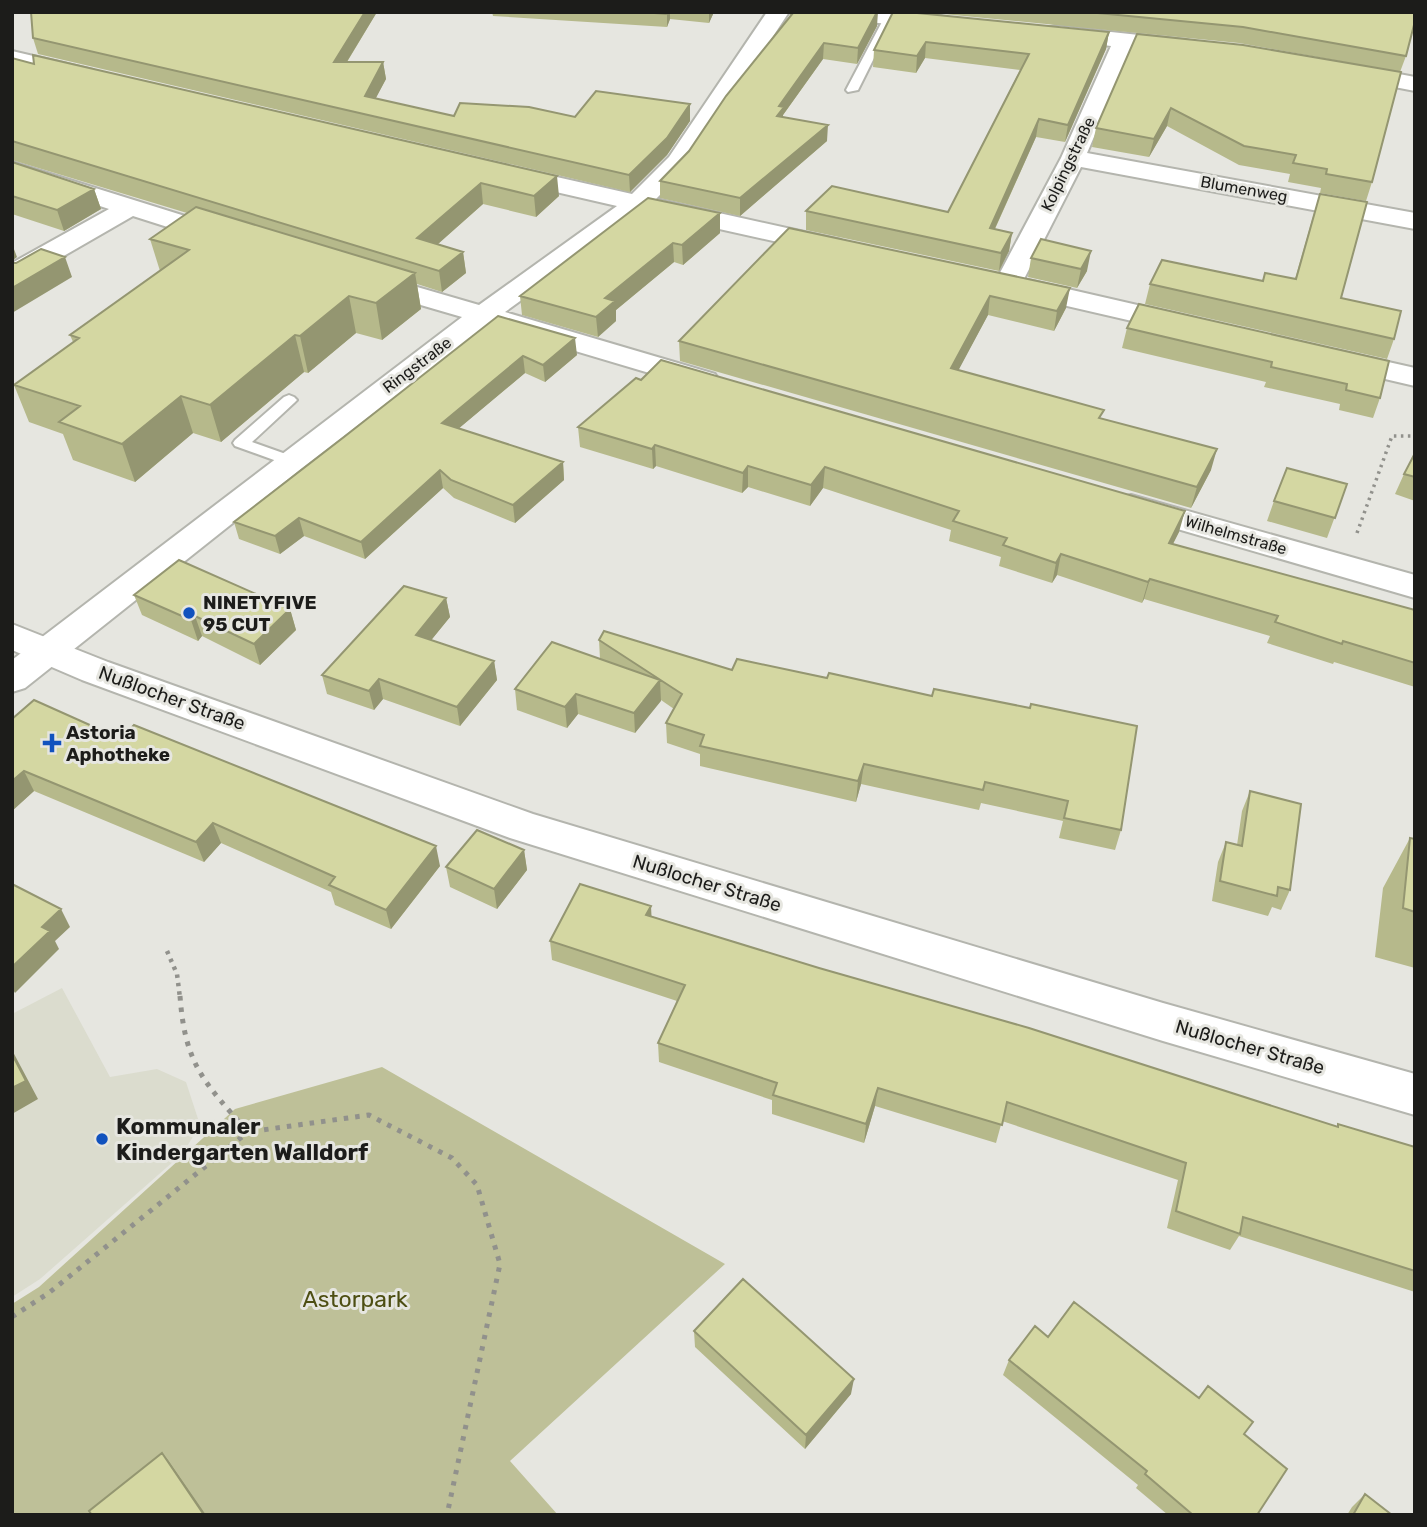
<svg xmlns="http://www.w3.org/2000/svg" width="1427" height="1527" font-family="Rubik,sans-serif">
<rect width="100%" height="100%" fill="#e6e6e0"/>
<path fill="#dbdcce" d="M62,988L110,1077L157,1069L186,1082L200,1125L183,1153L40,1279L12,1297V1014Z"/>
<path fill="#bec098" d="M382,1067L725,1264L510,1461L558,1515H12V1304L39,1287L235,1109Z"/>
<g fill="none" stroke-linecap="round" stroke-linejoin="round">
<defs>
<path id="lane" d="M889,15L894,18L858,90L848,92L846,90L884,18Z
M289,395L294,397L297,400L294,403L252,442L297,458L299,461L297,464H285L235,446L233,443L235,440L284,397Z"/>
<path id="street" d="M767,12H789L687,167L656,199L841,240L845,246L841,252L832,254L643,212L505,312L715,374L719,380L715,386L704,389L693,386L488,325L302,468L25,688L12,692V660L462,317L359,287L355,281L359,275L369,273L479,305L617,206L499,179L495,174L499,169L508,166L632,194L669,157Z
M815,12C859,12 907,8 950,18L953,23L950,28L942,29L826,18L818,17Z
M1055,26L1186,40L1194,42L1197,47L1194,52L1186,54L1132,48L1087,153L1415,213V229L1081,167L1024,279L1194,318L1198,324L1194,330L1184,333L998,290L994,284L1061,158L1111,46L1047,38L1044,33L1047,28Z
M12,51L93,70L96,75L93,80L85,82L12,65Z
M1346,64L1415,77V91L1338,76L1335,71L1338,66Z
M12,162L233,231L237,237L233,243L224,245L133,216L22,280L12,282V263L109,209L12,177Z
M1335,350L1415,368V386L1325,365L1320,359L1325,353Z
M1131,495L1415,575V598L1119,512L1115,505L1119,498Z"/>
<path id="secondary" d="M12,624L108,662L533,814L1163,1003L1415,1074V1115L1163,1041L510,838L82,680L12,650Z"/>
</defs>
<use href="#lane" stroke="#b4b5ae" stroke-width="4"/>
<use href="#street" stroke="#b4b5ae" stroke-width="4"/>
<use href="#secondary" stroke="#b4b5ae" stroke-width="4"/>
<path stroke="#91918c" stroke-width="3.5" stroke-dasharray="2.5 4.5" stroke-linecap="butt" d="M1357,533L1392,436H1415"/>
<path stroke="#91918c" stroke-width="4.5" stroke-dasharray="3.5 5" stroke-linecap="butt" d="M167,951L177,974L180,998"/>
<path stroke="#91918c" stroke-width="5" stroke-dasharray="4.5 7" stroke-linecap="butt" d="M180,996C185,1065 204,1082 248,1132L369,1115L452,1158L477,1185L500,1264L447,1515
M12,1317L50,1292L248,1132"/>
<use href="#lane" fill="#fff" fill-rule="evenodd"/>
<use href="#street" fill="#fff" fill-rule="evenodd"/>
<use href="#secondary" fill="#fff" fill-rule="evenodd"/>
</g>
<path fill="#b6b98b" d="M377,12L347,62H383L386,79L375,99L454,116L575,117L690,104V121L667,155L630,192L38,54L33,38Z
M492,12H714L709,23L670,19L667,27L493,16Z
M893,12L1109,32L1106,49L1065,142L1036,137L995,229L1012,233L1009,251L999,271L806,230V211L948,212L1020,70L925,58L916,73L873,67L874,50Z
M923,12H1415L1406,56L1400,72L1239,43Z
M790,13L877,26L857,64L823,59L783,115V117L827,141L740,216L660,198V181L689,151L790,17Z
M1137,34L1372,182L1366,201L1320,193L1321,188L1288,182L1290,174L1239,165L1167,126L1149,157L1092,147L1096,128Z
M12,58L34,64L559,196L536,217L483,204L438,244L463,252L466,273L442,292L417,284L421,309L382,340L356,333L308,373L304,372L221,442L193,433L135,482L73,460L63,434L29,422L14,385L73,342L70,335L160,271L150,239L187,213L12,160Z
M12,162L94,189L101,209L64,231L12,214Z
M720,213V233L683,265L674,262L616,310V321L598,337L522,315L520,296Z
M1314,213L1341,298L1394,339L1387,359L1145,304L1150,284L1295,279Z
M789,228L1066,308L1054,331L988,315L958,370L1101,419L1211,470L1191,508L680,361L679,341Z
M1031,258L1087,271L1077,288L1028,277Z
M498,316L577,355L545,382L525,373L459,428L563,462L564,480L515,523L454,498L443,488L365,559L304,536L280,554L239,539L234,522L344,437Z
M1127,328L1389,361L1380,398L1373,418L1339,410L1340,404L1264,387L1266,382L1122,348Z
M641,380L1179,532L1173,544L1415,610V687L1334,662L1333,664L1267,643L1270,636L1144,599L1142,603L1057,575L1052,583L999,566L1001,557L949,541L951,530L823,488L810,506L748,487L742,493L656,466L653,469L580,447L578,427Z
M1415,453V501L1395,494L1404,474Z
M1347,484L1327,538L1267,521L1274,501Z
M134,595L290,609L296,630L260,665L202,636L198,641L142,615Z
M446,598L450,617L431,640L494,661L497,680L460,726L383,699L374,710L327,694L322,675Z
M599,640L732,670L827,678L932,696L1121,830L1115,850L1059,838L1063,821L981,803L979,810L861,784L856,802L700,766V754L667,743L666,723L674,709L661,700L635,733L578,714L567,728L517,710L515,689L600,659Z
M12,719L121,739L440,866L391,929L335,905L331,892L221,843L204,862L34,791L12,811Z
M1250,791L1290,890L1281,910L1272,907L1268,916L1212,901L1218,862L1226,842L1237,845L1242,811Z
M1410,838L1415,839V968L1375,957L1383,888Z
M524,850L527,870L497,909L450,887L446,867Z
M651,916L1337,1127L1338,1124L1415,1147V1292L1239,1236L1230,1250L1167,1228L1178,1180L1002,1121L996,1143L875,1106L864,1143L772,1114V1100L659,1062L658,1043L677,1001L552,960L550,941Z
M694,1331L851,1394L805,1449L695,1347Z
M1009,1360L1244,1434L1257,1515H1168L1136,1488L1138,1485L1003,1375Z
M1365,1494L1392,1515H1347L1352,1507Z"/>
<path fill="#949671" d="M365,12H377L337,78L334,62Z
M667,12H670V19L667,27Z
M709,12H714L709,23Z
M877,12H878L877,26L857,64L858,48Z
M1109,32L1106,49L1065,142L1068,125Z
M926,42L925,58L916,73L917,56Z
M824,43L823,59L783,115V123L777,116L779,106Z
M383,62L386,79L368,113L365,96Z
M690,104V121L667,155L630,192L629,175Z
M1171,108L1167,126L1149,157L1154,139Z
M1039,119L1036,137L987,246L990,228Z
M828,125L827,141L740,216V198Z
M557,176L559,196L536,217L534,196Z
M481,183L483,204L421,259L417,238Z
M94,189L101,209L64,231L57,210Z
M720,213V233L683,265L682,245Z
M1012,233L1009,251L999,271L1001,253Z
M673,243L674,262L616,310V321L598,337L596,317L605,298Z
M12,244L17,257L12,261Z
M1091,251L1087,271L1077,288L1081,269Z
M463,252L466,273L442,292L439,271Z
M65,257L72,277L12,313V288Z
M415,273L421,309L382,340L376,303Z
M1070,288L1066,308L1054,331L1057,311Z
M349,296L356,333L308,373L300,336Z
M990,296L988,315L949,388L951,368Z
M295,335L304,372L221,442L210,405Z
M575,338L577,355L545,382L543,365Z
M523,356L525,373L445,440L442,423Z
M181,396L193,433L135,482L122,444Z
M655,445L656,466L653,469L652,449Z
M1217,449L1211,470L1191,508L1197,487Z
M563,462L564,480L515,523L513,505Z
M748,466V487L742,493L743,473Z
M825,467L823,488L810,506L811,485Z
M440,470L443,488L365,559L361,542Z
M1185,511L1179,532L1163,563L1169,543Z
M299,518L304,536L280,554L275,536Z
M1061,554L1057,575L1052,583L1056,563Z
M1150,579L1144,599L1142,603L1148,582Z
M446,598L450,617L420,654L416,635Z
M290,609L296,630L260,665L254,644Z
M195,616L202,636L198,641L191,620Z
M494,661L497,680L460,726L457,707Z
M379,679L383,699L374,710L369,691Z
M660,680L661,701L635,733L634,713Z
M576,694L578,714L567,728L565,707Z
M864,764L861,784L856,802L858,781Z
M24,771L34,791L12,811V781Z
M213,823L221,843L204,862L196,842Z
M436,846L440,866L391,929L386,910Z
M524,850L527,870L497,909L494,889Z
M651,906L652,926L646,915Z
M61,909L70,927L55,941L59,949L15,993L12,988V967L42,927Z
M12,1050L38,1099L12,1114Z
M878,1088L875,1106L864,1143L866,1124Z
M854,1379L851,1394L805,1449L806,1435Z
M162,1453L168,1460L206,1515H204Z"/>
<path fill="#d4d7a2" stroke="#949671" stroke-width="2" d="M31,12H365L334,62H383L365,96L454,116L460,103L529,107L575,117L596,91L690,104L667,138L629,175L33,38Z
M642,12H667L666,14Z
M791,12H877L858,48L824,43L779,106L784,107L777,116L828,125L740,198L660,181L689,151L726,96L793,13Z
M893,12H907L1109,32L1068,125L1039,119L990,228L1012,233L1001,253L806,211L832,186L948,212L1029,54L926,42L917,56L874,50Z
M1087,12H1415V21L1406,56L1243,27Z
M1137,34L1243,45L1401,72L1372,182L1326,174L1327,169L1293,163L1296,155L1244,146L1171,108L1154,139L1096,128Z
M33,55L557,176L534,196L481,183L417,238L463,252L439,271L12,141V58L34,64Z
M12,162L94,189L57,210L12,196Z
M1320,194L1367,202L1341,298L1401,311L1394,339L1150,284L1162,260L1263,281L1265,273L1296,279Z
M648,198L720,213L682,245L673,243L605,298L615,301L596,317L520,296Z
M196,207L415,273L376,303L349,296L300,336L295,335L210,405L181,396L122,444L59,422L80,406L14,385L79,338L70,335L189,250L150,239Z
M789,228L1070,288L1057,311L990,296L951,368L1104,410L1099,418L1217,449L1197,487L679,341Z
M1041,239L1091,251L1081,269L1031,258Z
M41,249L65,257L12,288V263H16Z
M1139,304L1389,361L1380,398L1346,390L1347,384L1271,367L1272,362L1127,328Z
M498,316L575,338L543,365L523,356L442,423L563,462L513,505L451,480L440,470L361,542L299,518L275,536L234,522L344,437Z
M661,360L1185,511L1169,543L1415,610V663L1343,641L1342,644L1275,622L1278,616L1150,579L1148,582L1061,554L1056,563L1003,545L1007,538L953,521L959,511L825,467L811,485L748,466L743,473L655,445L652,449L578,427L636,378L641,380Z
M1415,453V477L1404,474Z
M1287,468L1347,484L1335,518L1274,501Z
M179,560L290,609L254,644L195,616L191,620L134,595Z
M404,586L446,598L416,635L494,661L457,707L379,679L369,691L322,675Z
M604,631L732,670L737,659L827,678L829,673L932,696L934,689L1030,708L1031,704L1137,726L1121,830L1064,818L1068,801L985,782L983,790L864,764L858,781L700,746L704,735L666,723L682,694L599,640Z
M552,642L660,680L634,713L576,694L565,707L515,689Z
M34,700L121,739L134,725L436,846L386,910L329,885L335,877L213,823L196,842L24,771L12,781V719Z
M1250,791L1301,804L1290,890L1278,887L1277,896L1220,881L1226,842L1242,846Z
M477,830L524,850L494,889L446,867Z
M1410,838L1415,839V912L1403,908Z
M12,884L61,909L42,927L50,931L12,967Z
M580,884L651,906L646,915L819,968L1029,1028L1338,1127V1124L1415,1147V1271L1243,1217L1240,1234L1176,1211L1186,1163L1007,1102L1002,1125L878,1088L866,1124L773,1095L777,1083L658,1043L685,985L550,941Z
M12,1054L26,1081L12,1088Z
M743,1279L854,1379L806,1435L694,1331Z
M1074,1302L1199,1398L1208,1386L1253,1422L1244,1434L1287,1469L1257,1515H1193L1145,1474L1147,1471L1009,1360L1035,1326L1048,1337Z
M162,1453L204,1515H92L89,1511Z
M1365,1494L1392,1515H1353Z"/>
<g fill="#1152be" stroke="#e6e6e0" stroke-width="2.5">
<circle cx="189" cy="613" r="7"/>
<path d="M48.5 732.5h7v7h7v7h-7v7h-7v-7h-7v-7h7z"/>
<circle cx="102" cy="1139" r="7"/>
</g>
<g text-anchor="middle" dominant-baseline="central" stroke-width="6" stroke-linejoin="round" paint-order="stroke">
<g font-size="16" fill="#1c1c1a" stroke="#e6e6e0">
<text transform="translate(1068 164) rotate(-64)">Kolpingstraße</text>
<text transform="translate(1244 189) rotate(10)">Blumenweg</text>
<text transform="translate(417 365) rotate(-37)">Ringstraße</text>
<text transform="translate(1236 535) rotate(16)">Wilhelmstraße</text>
</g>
<g font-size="19" font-weight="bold" fill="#1c1c1a" stroke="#e6e6e0" text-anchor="start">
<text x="203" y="602">NINETYFIVE<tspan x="203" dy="22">95 CUT</tspan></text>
<text x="66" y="732">Astoria<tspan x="66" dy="22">Aphotheke</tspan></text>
</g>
<g font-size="19" fill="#1c1c1a" stroke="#e6e6e0">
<text transform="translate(172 698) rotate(20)">Nußlocher Straße</text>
<text transform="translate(707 883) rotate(17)">Nußlocher Straße</text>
<text transform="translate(1250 1047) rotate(16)">Nußlocher Straße</text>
</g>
<g font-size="23" font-weight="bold" fill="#1c1c1a" stroke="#e6e6e0" text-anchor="start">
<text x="116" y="1126">Kommunaler<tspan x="116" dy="26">Kindergarten Walldorf</tspan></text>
</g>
<g font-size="23" fill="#4d4e12" stroke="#e6e6e0">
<text x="355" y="1299">Astorpark</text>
</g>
</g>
<rect width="1427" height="1527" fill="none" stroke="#1c1c1a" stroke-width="28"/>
</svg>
